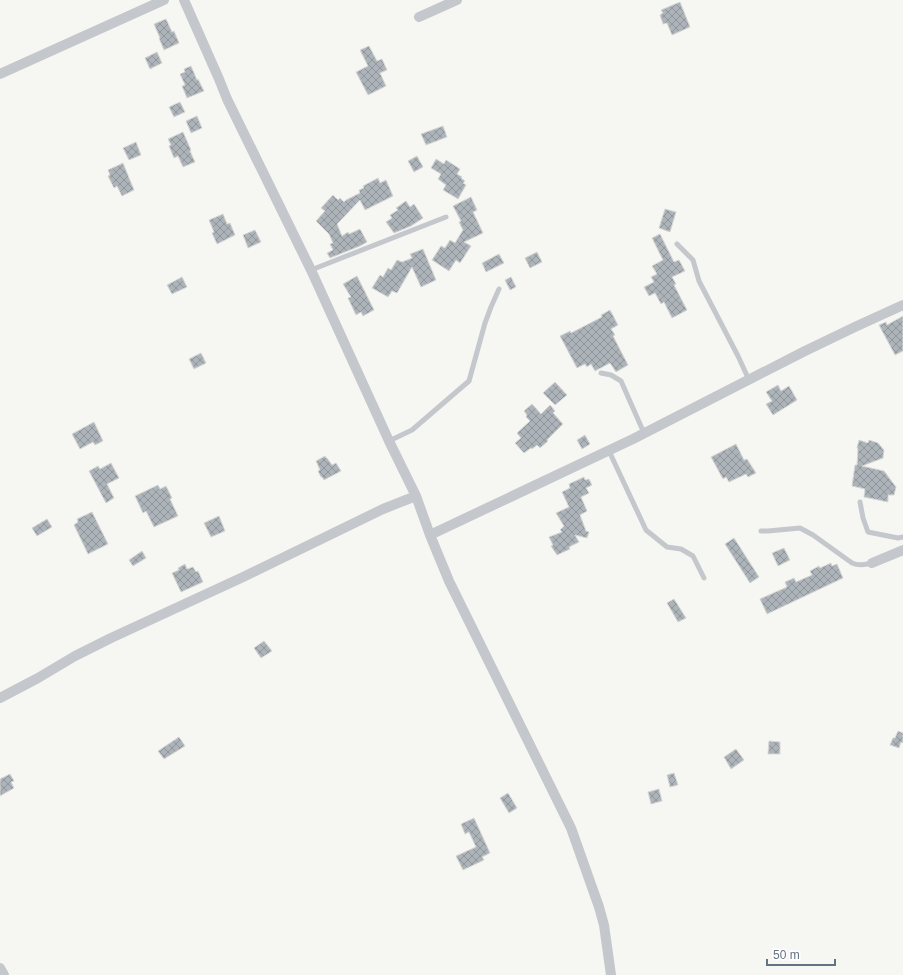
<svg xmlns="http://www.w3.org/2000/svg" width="903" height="975" font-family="Helvetica,sans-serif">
<defs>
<pattern id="building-cross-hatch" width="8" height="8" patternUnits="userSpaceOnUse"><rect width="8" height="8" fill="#acb3b9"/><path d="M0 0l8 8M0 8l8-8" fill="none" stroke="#90969c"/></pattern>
</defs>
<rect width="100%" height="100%" fill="#f6f6f3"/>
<path fill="url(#building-cross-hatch)" stroke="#d7d8d6" d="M680,2L690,27L672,35L667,23L663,24L660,15L663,13L661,10Z
M166,19L172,32L174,31L179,43L164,50L159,38H160L154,24Z
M369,46L377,61L382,59L387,70L380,73L386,86L368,95L356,72L368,66L360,50Z
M157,52L162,63L150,69L145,58Z
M191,66L197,80L198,79L204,91L187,98L182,86L185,85L180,74L185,72L184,69Z
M180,102L185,112L174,117L169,107Z
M197,116L202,128L191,133L186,121Z
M443,126L447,137L426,145L421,134Z
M183,132L191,150L190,151L195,162L183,167L178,156L174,158L169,146L171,145L168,139Z
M136,142L141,155L129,160L123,148Z
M417,156L423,167L414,172L408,161Z
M436,159L444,164L446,160L460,169L457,174L462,177L461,178L465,181L463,183L466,185L458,199L443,190L446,185L438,179L441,174L431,168Z
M123,163L134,190L122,196L117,186L114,188L108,176L110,175L108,170Z
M378,178L380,183L386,180L393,196L365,210L360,200L337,224L342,236L348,232L349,234L360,229L367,242L360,246L330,258L327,253L333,250L330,244L333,243L329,234L316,221L325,211L321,208L333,195L338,200L340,198L344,202L346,200L360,193L359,190L364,188L363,186Z
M471,197L477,210L473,212L483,233L464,242L471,246L460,263L456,260L449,271L432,260L441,246L445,248L450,240L455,243L463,230L459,222L461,221L453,206Z
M406,201L410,207L414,204L423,218L411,226L394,233L386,222L392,218L390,215L398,210L396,208Z
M665,209L676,212L670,232L659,228Z
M223,214L227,224L230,223L235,235L217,244L212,233L214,232L209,220Z
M255,230L261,242L248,248L243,235Z
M660,234L674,262L679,260L685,271L672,277L676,284L674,285L687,310L672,318L664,302L661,304L655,293L649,296L644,287L654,282L651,277L657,274L652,266L663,260L652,238Z
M423,249L436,280L421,287L412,267L397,293L392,291L388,297L372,288L380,275L383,277L388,268L391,270L397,260L402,262L412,258L410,254Z
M537,252L542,262L530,268L525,258Z
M499,254L504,263L486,272L482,263Z
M357,276L374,310L363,316L361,312L356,315L348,298L351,297L343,284Z
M182,277L187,287L172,294L167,285Z
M511,277L516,287L510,290L505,280Z
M610,310L618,325L611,329L615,335L613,336L628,365L616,372L610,363L595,371L591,364L587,367L585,364L577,368L560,336L570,331L571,333L602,317L601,315Z
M903,316V351L895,355L879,325L886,322L887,325Z
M201,353L206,363L194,369L189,359Z
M555,382L567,395L555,405L543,393Z
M778,385L781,391L789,386L797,400L773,415L766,404L772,401L766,392Z
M532,404L541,414L550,405L555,411L553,413L563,424L547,440L548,441L540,448L537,445L532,449L531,448L524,453L515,443L521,438L517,433L530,421L526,417L527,415L524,411Z
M94,422L103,441L95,445L93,442L80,449L72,434Z
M585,435L590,444L582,449L577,440Z
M859,440L868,443L869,440L878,443L884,450L883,458L862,466L884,471L896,487L894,495H888V502L864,497L865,489L852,486L855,465H857L858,449L857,448Z
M736,444L744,460L747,459L756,473L748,477L746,474L729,482L726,477L723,479L711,457Z
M325,456L326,458H327L332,465L336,463L341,471L324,480L322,477H321L318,471L320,470L316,461Z
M111,463L119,478L107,484L114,498L106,503L89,471L98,466L100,469Z
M584,477L585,480L589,479L592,485L586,488L589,493L581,497L587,511L580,515L586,531L589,532L587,538L575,535L579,542L569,547L570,549L557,555L551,546L553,545L549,537L562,532L560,530L564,526L556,513L569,507L562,492L570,488L569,484Z
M158,485L160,489L166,486L172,498L170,499L178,516L154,527L146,511L143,513L135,496Z
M92,512L108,544L88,554L74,525L78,522L77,519Z
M219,516L225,531L211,537L204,523Z
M47,519L52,527L37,536L32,528Z
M734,538L759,577L750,583L725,544Z
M784,548L790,560L778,566L772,553Z
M142,551L146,558L133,566L129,560Z
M831,563L832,566L837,564L843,578L767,614L760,599L787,587L785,582L794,578L796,582L812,575L810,571L819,566L820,568Z
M185,564L187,569L193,567L196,572L198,571L203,582L181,592L172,573L179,570L178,568Z
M674,599L686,618L678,622L667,603Z
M264,641L272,651L261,658L254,648Z
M898,731L903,733V743L901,742L899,748L890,745L893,738H895Z
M179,737L185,746L164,759L158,751Z
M769,741L780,742V754H768Z
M736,749L744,760L731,769L724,757Z
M674,773L678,785L670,787L667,775Z
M10,774L14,781L11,782L14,788L0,796V779Z
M659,789L662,801L651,804L648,792Z
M508,793L517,808L509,813L500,798Z
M474,818L490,853L482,857L484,860L463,870L456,856L476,847L469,832L465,834L461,824Z"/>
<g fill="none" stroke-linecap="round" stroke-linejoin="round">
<path stroke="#c4c7cb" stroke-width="5" d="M677,244L693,260L699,281L738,356L749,380
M311,270L446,217
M601,373L611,375L621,381L644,433
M389,441L412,430L469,381L485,323L491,307L499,289
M609,451L646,530L667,547L681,549L693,556L704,578
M860,502L863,518L868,532L898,538L903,537
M761,531H768L800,528L813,535L852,563C859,566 865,565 872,563"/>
<path stroke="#c4c7cb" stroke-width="10" d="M184,0L219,79L227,99L311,270L389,441L416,496L430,535L449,581L571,828L599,907L604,925L611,975
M419,17L457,0
M0,74L164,0
M430,535L633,439L805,351L857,326L903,305
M872,563L903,550
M0,698L38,678L75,656L111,638L241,578L383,509L416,496
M0,968L4,975"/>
</g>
<path d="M767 959v6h68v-6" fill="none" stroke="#657184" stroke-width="2"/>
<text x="773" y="959" font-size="12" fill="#657184" stroke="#ffffff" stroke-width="3" paint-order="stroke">50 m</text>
</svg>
